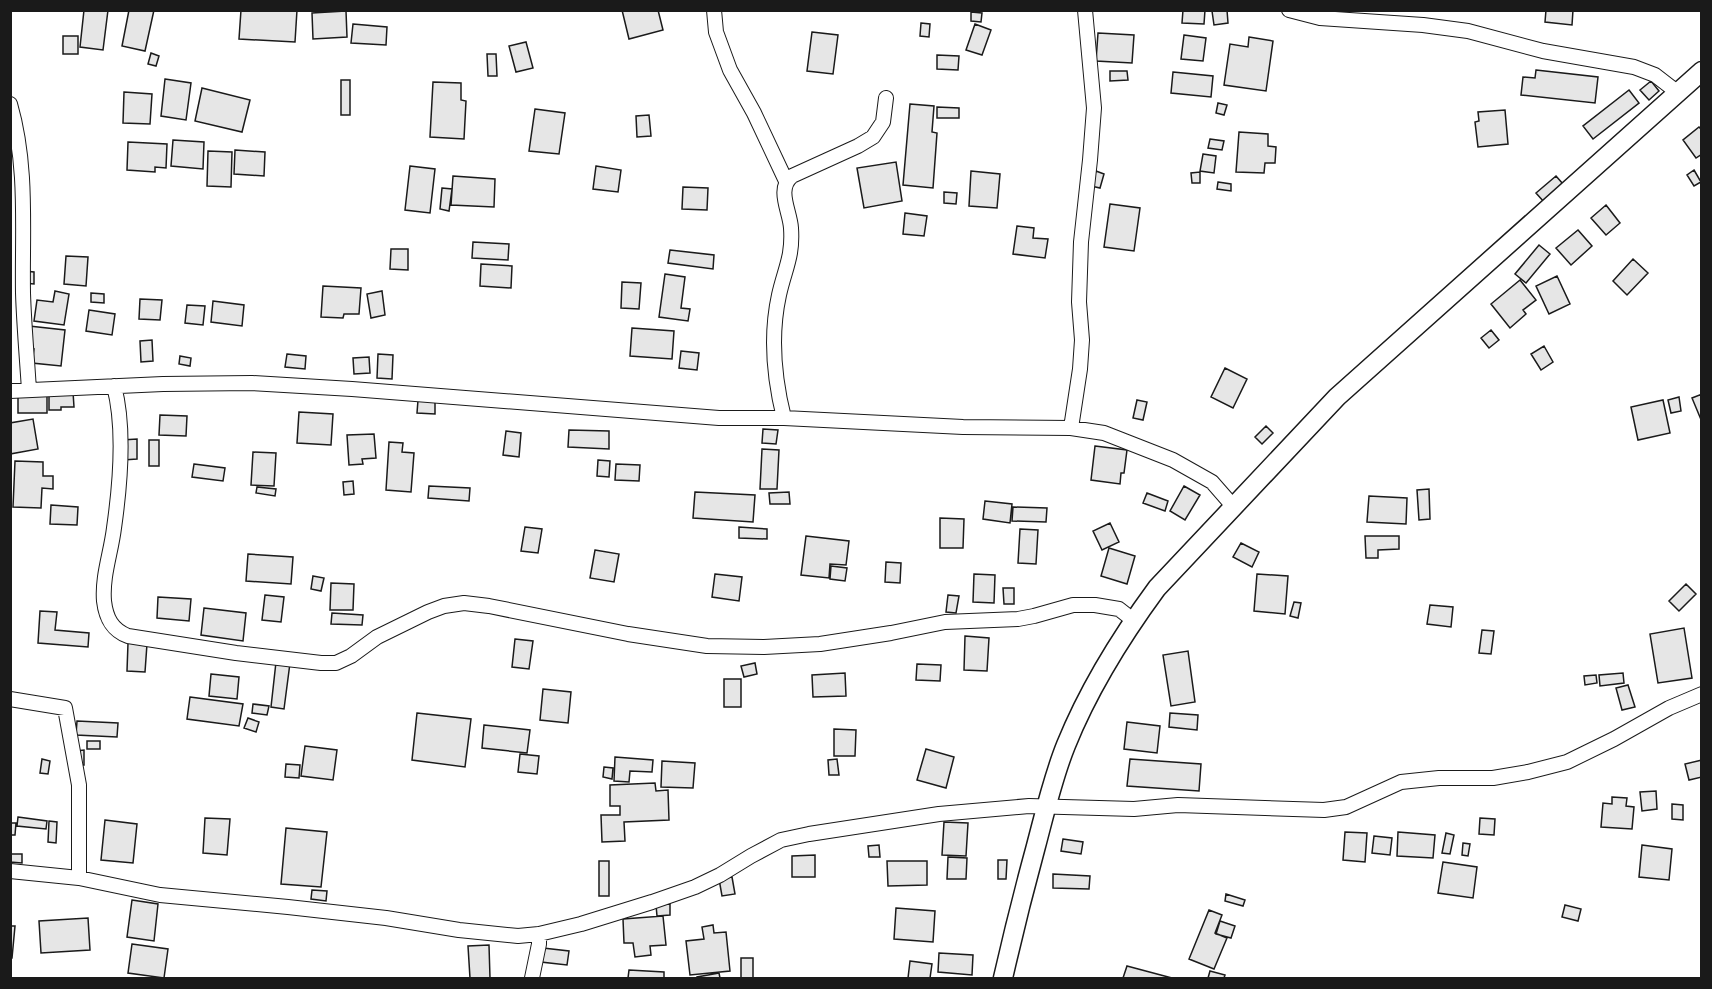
<svg xmlns="http://www.w3.org/2000/svg" width="1712" height="989" font-family="Lora,serif">
<rect width="100%" height="100%" fill="#fff"/>
<path fill="#e6e6e6" stroke="#1a1a1a" stroke-width="1.5" d="M84,10H108L103,50L80,47Z
M129,10H154L145,51L122,46Z
M241,10H297L295,42L239,39Z
M622,10H658L663,30L629,39Z
M1183,10H1205L1204,24L1182,23Z
M1227,10L1228,23L1214,25L1212,11Z
M1546,10H1573L1572,25L1545,22Z
M346,11L347,37L313,39L312,13Z
M971,12L982,13L981,22L971,21Z
M921,23L930,24L929,37L920,36Z
M353,24L387,27L386,45L351,43Z
M975,24L991,30L982,55L966,50Z
M812,32L838,35L833,74L807,71Z
M1098,33L1134,35L1132,63L1096,61Z
M1184,35L1206,38L1203,61L1181,59Z
M63,36H78V54H63Z
M1249,37L1273,41L1266,91L1224,85L1230,44L1248,47Z
M526,42L533,68L516,72L509,46Z
M151,53L159,56L156,66L148,64Z
M487,54H496L497,76H488Z
M937,55L959,56L958,70L937,69Z
M1536,70L1598,77L1595,103L1521,95L1523,77L1535,78Z
M1110,71H1127L1128,80L1110,81Z
M1173,72L1213,76L1211,97L1171,93Z
M165,79L191,83L186,120L161,116Z
M341,80H350V115H341Z
M1651,81L1659,91L1649,100L1640,90Z
M433,82L461,83V100L466,101L464,139L430,137Z
M202,88L250,100L242,132L195,121Z
M1629,90L1639,103L1593,139L1583,126Z
M124,92L152,94L150,124L123,123Z
M1218,103L1227,105L1224,115L1216,113Z
M910,104L934,106L932,132L937,133L933,188L903,185Z
M937,107L959,108V118H937Z
M535,109L565,113L559,154L529,151Z
M1505,110L1508,144L1478,147L1475,122L1479,121L1478,112Z
M649,115L651,136L637,137L636,116Z
M1699,127L1702,130V154L1696,158L1683,140Z
M1239,132L1268,134V146L1276,147L1275,163H1265L1264,173L1236,172Z
M1210,139L1224,141L1222,150L1208,148Z
M173,140L204,142L203,169L171,166Z
M128,142L167,144L166,168L155,167V172L127,170Z
M235,150L265,152L264,176L234,174Z
M208,151L232,152L231,187L207,186Z
M1203,154L1216,156L1214,173L1200,171Z
M896,162L902,201L864,208L857,168Z
M410,166L435,169L430,213L405,210Z
M596,166L621,170L618,192L593,189Z
M1694,170L1701,182L1694,186L1687,175Z
M971,171L1000,174L997,208L969,206Z
M1096,171L1104,174L1100,188L1091,186Z
M1200,172V183H1192L1191,173Z
M453,176L495,179L494,207L451,205Z
M1556,176L1563,184L1544,202L1536,193Z
M1218,182L1231,184V191L1217,189Z
M683,187L708,188L707,210L682,209Z
M442,188L452,189L449,211L440,209Z
M944,192L957,193L956,204L944,203Z
M1110,204L1140,208L1134,251L1104,247Z
M1606,205L1620,223L1606,235L1591,218Z
M905,213L927,216L924,236L903,234Z
M1017,226L1034,228L1033,238L1048,239L1045,258L1013,254Z
M1578,230L1592,246L1571,265L1556,248Z
M473,242L509,244L508,260L472,258Z
M1539,245L1550,254L1526,283L1515,274Z
M391,249H408V270L390,269Z
M670,250L714,255L713,269L668,263Z
M66,256L88,257L86,286L64,284Z
M1633,259L1648,273L1627,295L1613,281Z
M481,264L512,266L511,288L480,286Z
M24,271L34,272V284L23,283Z
M665,274L685,277L681,308L690,309L688,321L659,317Z
M1557,276L1570,304L1549,314L1536,286Z
M1520,280L1536,300L1523,310L1526,314L1510,328L1491,304Z
M622,282L641,283L639,309L621,308Z
M323,286L361,288L359,314H344L343,318L321,317Z
M55,291L69,294L64,325L34,321L37,300L53,302Z
M382,291L385,315L371,318L367,294Z
M91,293L104,294V303L91,302Z
M140,299L162,300L160,320L139,319Z
M213,301L244,305L242,326L211,322Z
M187,305L205,306L203,325L185,323Z
M89,310L115,314L112,335L86,331Z
M29,326L65,330L61,366L32,363L34,349L27,348Z
M632,328L674,331L672,359L630,356Z
M1491,330L1499,340L1489,348L1481,338Z
M152,340L153,361L141,362L140,341Z
M1544,346L1553,362L1541,370L1531,354Z
M681,351L699,353L697,370L679,368Z
M287,354L306,356L305,369L285,367Z
M378,354L393,355L392,379L377,378Z
M180,356L191,358L190,366L179,364Z
M369,357L370,373L354,374L353,358Z
M1225,368L1247,379L1233,408L1211,397Z
M73,392L74,407H61V410H49V393Z
M1702,394V422L1692,398Z
M18,396H47V413H18Z
M1679,397L1681,411L1671,413L1668,400Z
M418,400L435,401V414L417,413Z
M1137,400L1147,402L1143,420L1133,418Z
M1663,400L1670,433L1638,440L1631,407Z
M299,412L333,414L331,445L297,443Z
M160,415L187,416L186,436L159,435Z
M33,419L38,449L10,454V423Z
M1266,426L1273,433L1262,444L1255,437Z
M763,429L778,430L776,444L762,443Z
M569,430L609,431V449L568,447Z
M506,431L521,433L519,457L503,455Z
M374,434L376,458L362,459L363,464L349,465L347,435Z
M137,439V459L123,460L122,440Z
M149,440H159V466H149Z
M389,442L403,443L402,452L414,453L411,492L386,490Z
M1095,446L1127,450L1124,473H1121L1120,484L1091,480Z
M762,449L779,450L777,489H760Z
M253,452L276,453L274,486L251,485Z
M598,460L610,461L609,477L597,476Z
M15,461L43,462V476H53V489L42,488L41,508L13,507Z
M194,464L225,468L223,481L192,477Z
M616,464L640,465L639,481L615,480Z
M353,481L354,494L344,495L343,482Z
M429,486L470,488L469,501L428,498Z
M1184,486L1200,495L1185,520L1170,511Z
M257,487L276,489L275,496L256,493Z
M1429,489L1430,519L1419,520L1417,490Z
M695,492L755,495L753,522L693,518Z
M789,492L790,504H770L769,493Z
M1147,493L1168,501L1165,511L1143,503Z
M1369,496L1407,498L1406,524L1367,522Z
M985,501L1012,504L1010,523L983,519Z
M51,505L78,507L77,525L50,524Z
M1013,507L1047,508L1046,522L1012,521Z
M940,518L964,519L963,548H940Z
M1110,523L1119,542L1102,550L1093,531Z
M525,527L542,529L538,553L521,551Z
M739,527L767,529V539L739,538Z
M1020,529L1038,530L1036,564L1018,563Z
M806,536L849,541L846,565L830,564L829,578L801,575Z
M1365,536H1399V549L1378,550V558H1366Z
M1241,543L1259,552L1252,567L1233,557Z
M1109,548L1135,556L1127,584L1101,576Z
M595,550L619,554L614,582L590,578Z
M248,554L293,557L291,584L246,581Z
M886,562L901,563L900,583L885,582Z
M831,566L847,568L845,581L830,579Z
M715,574L742,577L739,601L712,597Z
M974,574L995,575L994,603L973,602Z
M1257,574L1288,576L1285,614L1254,611Z
M313,576L324,578L321,591L311,589Z
M331,583L354,584L353,610H330Z
M1686,584L1696,594L1679,611L1669,601Z
M1003,588H1014V604H1004Z
M265,595L284,597L281,622L262,620Z
M948,595L959,596L956,613L946,612Z
M158,597L191,599L189,621L157,618Z
M1294,602L1301,603L1298,618L1290,616Z
M1430,605L1453,607L1451,627L1427,624Z
M204,608L246,613L243,641L201,635Z
M40,611L57,612L55,630L89,633L88,647L38,643Z
M332,613L363,615L362,625L331,624Z
M1684,628L1692,678L1658,683L1650,634Z
M1482,630L1494,631L1491,654L1479,653Z
M965,636L989,638L987,671L964,670Z
M515,639L533,641L529,669L512,667Z
M128,643L147,644L145,672L127,671Z
M1188,651L1195,702L1171,706L1163,655Z
M276,662L290,663L284,709L271,707Z
M755,663L757,674L744,677L741,666Z
M917,664L941,665L940,681L916,680Z
M845,673L846,696L813,697L812,675Z
M1623,673L1624,683L1600,686L1599,675Z
M211,674L239,677L237,699L209,696Z
M1596,675L1597,683L1585,685L1584,676Z
M724,679H741V707H724Z
M1628,685L1635,707L1622,710L1616,688Z
M543,689L571,692L568,723L540,720Z
M190,697L243,704L239,726L187,719Z
M253,704L269,706L267,715L252,713Z
M417,713L471,719L465,767L412,760Z
M1170,713L1198,715L1197,730L1169,727Z
M248,718L259,722L256,732L244,728Z
M77,721L118,723L117,737L76,735Z
M1127,722L1160,726L1157,753L1124,749Z
M484,725L530,730L527,753L482,748Z
M834,729L856,730L855,756H834Z
M87,741H100V749H87Z
M305,746L337,750L333,780L301,776Z
M926,749L954,757L946,788L917,780Z
M84,750V765H76V751Z
M520,754L539,756L537,774L518,772Z
M615,757L653,760L652,772L630,771L629,782L614,781Z
M42,759L50,761L48,774L40,773Z
M837,759L839,775H829L828,760Z
M1130,759L1201,764L1199,791L1127,786Z
M1702,760V777L1689,780L1685,764Z
M662,761L695,763L693,788L661,787Z
M286,764L300,765L299,778L285,777Z
M604,767L613,768L612,779L603,777Z
M655,783L656,791L668,790L669,820L624,822L625,841L602,842L601,815H620V806H610V785Z
M1656,791L1657,809L1642,811L1640,792Z
M1612,797L1627,798L1626,806L1634,807L1632,829L1601,827L1603,803L1612,804Z
M1672,804L1683,805V820L1672,819Z
M18,817L47,821L46,829L17,826Z
M205,818L230,819L227,855L203,853Z
M1480,818L1495,819L1494,835L1479,834Z
M105,820L137,824L133,863L101,860Z
M49,821L57,822L56,843L48,842Z
M944,822L968,823L966,856L942,855Z
M10,823H16L15,835H10Z
M286,828L327,832L321,887L281,884Z
M1345,832L1367,833L1365,862L1343,860Z
M1398,832L1435,835L1433,858L1397,856Z
M1446,833L1454,835L1450,854L1442,853Z
M1374,836L1392,838L1390,855L1372,853Z
M1063,839L1083,842L1081,854L1061,851Z
M1463,843L1470,844L1468,856L1462,855Z
M879,845L880,857H869L868,846Z
M1642,845L1672,849L1669,880L1639,877Z
M10,854H22V863L10,862Z
M815,855V877H792V856Z
M948,857L967,858L966,879H947Z
M998,860H1007L1006,879H998Z
M599,861H609V896H599Z
M887,861H927V885L888,886Z
M1443,862L1477,867L1473,898L1438,893Z
M1053,874L1090,876L1089,889L1053,888Z
M732,877L735,894L722,896L719,879Z
M312,890L327,891L326,901L311,899Z
M1226,894L1245,900L1243,906L1225,901Z
M132,900L158,904L154,941L127,937Z
M670,904V915L657,916L656,905Z
M1565,905L1581,909L1578,921L1562,917Z
M896,908L935,911L933,942L894,939Z
M1209,910L1222,915L1215,933L1227,938L1214,969L1189,959Z
M663,916L666,945L650,946L651,955L635,957L633,943H624L623,919Z
M88,918L90,950L41,953L39,921Z
M1220,921L1235,926L1231,938L1216,934Z
M713,925L714,933L726,932L730,971L690,975L686,941L704,939L702,927Z
M10,926H15L12,958H10Z
M132,944L168,949L164,978L128,973Z
M489,945L490,978H470L468,946Z
M543,948L569,951L567,965L541,962Z
M939,953L973,955L972,975L938,972Z
M741,958H753V978H741Z
M910,961L932,964L930,978H908Z
M1127,966L1172,978H1123Z
M629,970L664,972V978H628Z
M1210,971L1225,975L1224,978H1208Z
M719,973L720,978H697V977Z"/>
<g fill="none" stroke-linecap="round" stroke-linejoin="round">
<defs>
<path id="street" d="M714,10L716,32L730,70L754,113L786,181
M1289,10L1320,18L1423,25L1468,31L1543,51L1634,67L1655,75L1677,92
M10,104C28,166 22,230 23,293C24,325 27,358 29,390
M114,386C125,427 120,486 114,528C111,553 102,576 104,601C106,618 112,630 128,636L236,653L321,663H336L351,656L377,637L428,612L444,606L464,603L489,606L628,634L707,646L764,647L820,644L891,633L945,622L1018,619L1034,616L1073,605H1095L1119,609L1133,620
M10,391L163,384L252,383L352,389L719,418H784L963,427L1071,428L1104,433L1173,460L1212,482L1233,506
M784,418C774,378 770,336 779,295C785,268 793,257 791,228C790,211 776,189 792,176L858,146L873,137L883,122L886,98
M1071,428L1080,369L1082,340L1079,302L1081,242L1090,160L1094,108L1085,10
M10,699L65,708L79,785V878
M10,871L79,878L160,895L288,907L386,918L459,930L518,936L539,934L581,924L652,902L695,887L720,875L751,856L781,840L809,834L939,814L1029,806L1134,809L1178,805L1324,810L1346,807L1401,782L1439,778H1493L1528,772L1567,762L1614,739L1669,708L1702,694
M532,978L539,944V934"/>
<path id="secondary" d="M1003,978C1013,934 1024,890 1036,846C1045,812 1053,777 1066,745C1089,688 1121,637 1157,588L1337,397L1702,71"/>
</defs>
<use href="#street" stroke="#1a1a1a" stroke-width="16"/>
<use href="#secondary" stroke="#1a1a1a" stroke-width="21"/>
<use href="#street" stroke="#fff" stroke-width="14"/>
<use href="#secondary" stroke="#fff" stroke-width="18"/>
</g>
<rect width="1712" height="989" fill="none" stroke="#1a1a1a" stroke-width="24"/>
</svg>
